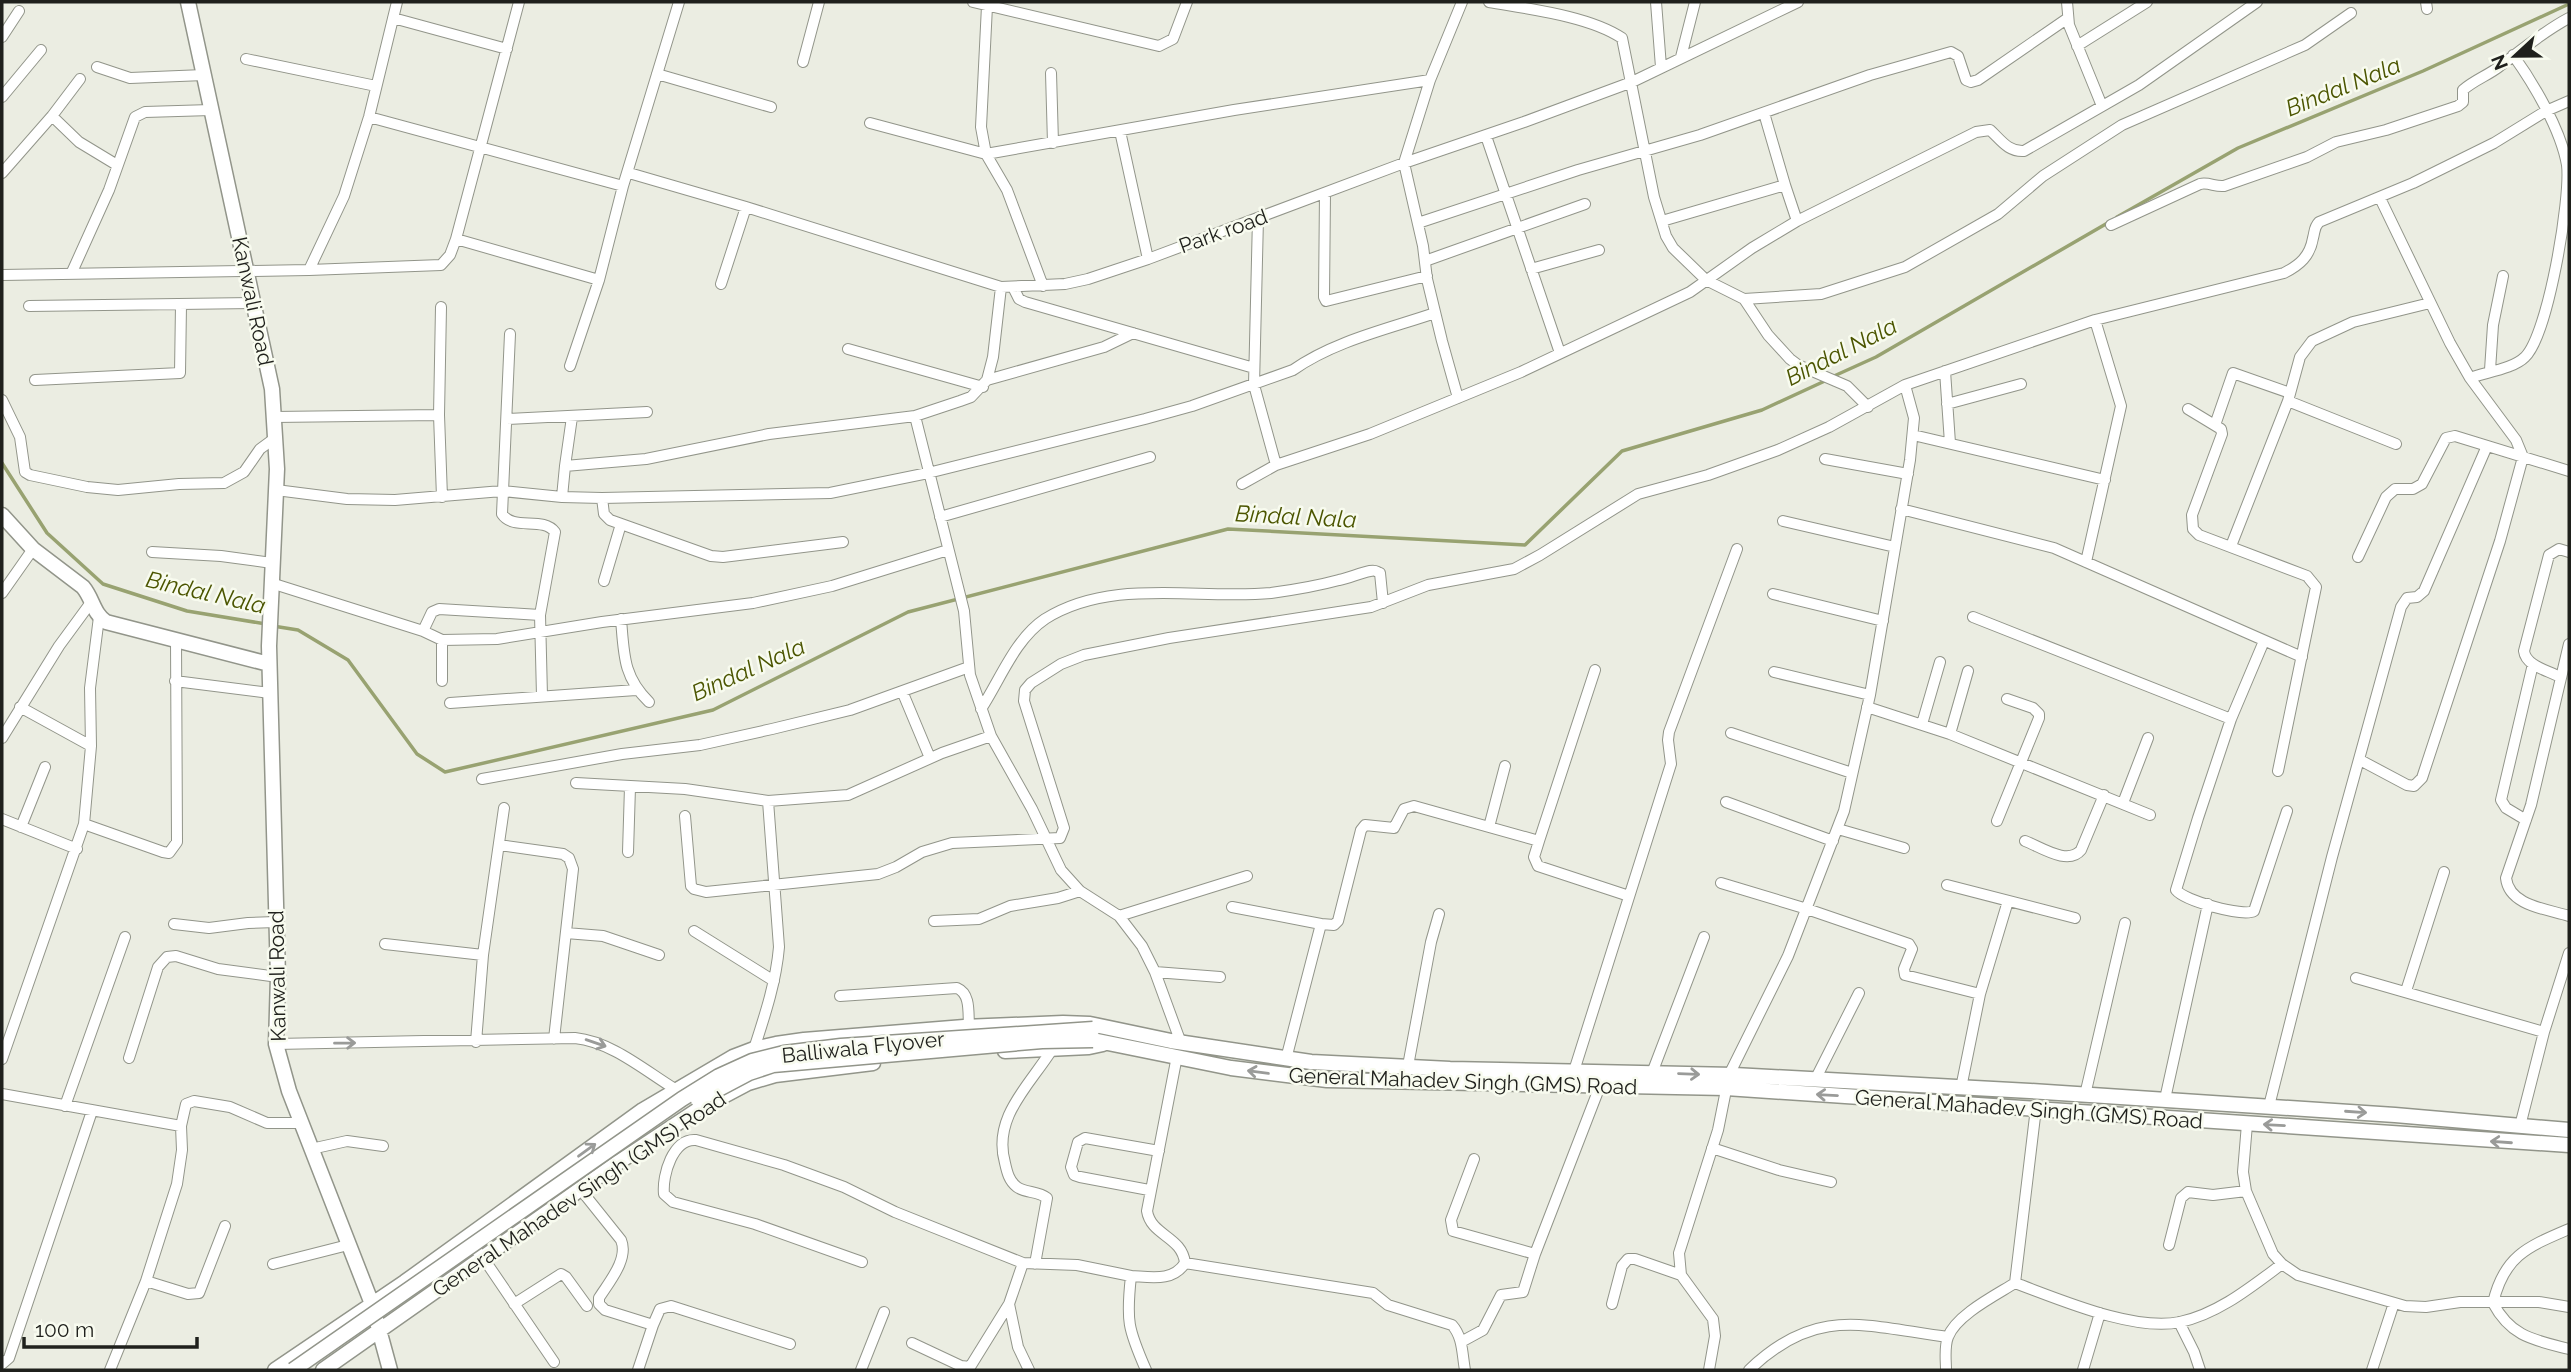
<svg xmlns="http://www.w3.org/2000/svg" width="2571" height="1372" font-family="Raleway,sans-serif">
<rect width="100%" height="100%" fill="#ebede2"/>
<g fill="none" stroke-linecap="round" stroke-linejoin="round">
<path stroke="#98a271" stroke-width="3.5" d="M2117,217L2238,148L2423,71L2569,4
M1834,376L1876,357L2111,221
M2,463L47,533L103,584L187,611L266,624
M273,626L298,630L348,660L417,754L445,772L713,710L908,612L1228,529L1525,545L1622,451L1762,410L1827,380"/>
<defs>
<path id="street" d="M973,2L1159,46L1173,39L1187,2
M1489,2C1529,9 1589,16 1622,38L1654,197L1666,236L1673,248L1706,280L1744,299L1768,335L1790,359L1798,365L1847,386L1868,407
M1656,2L1661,67
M2067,2L2069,25L2102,106
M2426,2L2427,9
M987,6L981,127L986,154L1007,190L1043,286
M393,18L507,49
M2,37L19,11
M2077,46L2147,2
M1681,57L1695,2
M246,59L376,86
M803,62L819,2
M97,67L130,78L204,75
M1051,73L1053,143
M657,74L771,107
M2,97L41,50
M1764,113L1785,185
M52,116L79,142L117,165
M369,117L623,186
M870,123L986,154L1234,110L1430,80
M1120,131L1148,259
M1486,136L1560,353
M2,173L52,116L80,79
M629,173L746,207L1001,287L1065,284L1088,279L1148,259L1404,163L1524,122L1632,82L1798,2
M1325,193L1324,297L1326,301L1427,276
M1258,218L1254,385L1276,465
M1662,221L1785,185L1797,221
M1418,223L1578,170L1700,135L1870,75L1951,52L1958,56L1966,80L1971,82L1978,80L2068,18
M2111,225L2200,184C2209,182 2215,187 2224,186L2307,157L2336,142L2386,130L2458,106L2463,102V90C2474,80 2489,75 2500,66C2523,49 2544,31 2569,18
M456,239L599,280
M1425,261L1585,204
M1531,269L1599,250
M309,270L344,196L369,117L397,2
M72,272L109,190L135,117L145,112L211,110
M2,275L309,270L441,265L450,255L456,239L519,2
M721,284L746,207
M1013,287L1019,299L1025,302L1254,368
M1744,299L1821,294L1905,267L1998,214L2043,176L2122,125L2305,45L2351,13
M29,306L253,303
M441,307L439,415L442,497
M510,334L502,514C513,531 543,516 555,532L540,615L542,696
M848,349L983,387
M570,366L599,280L623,186L679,2
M2490,370L2493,325L2503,276
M1945,371L1950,443
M2470,378C2486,372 2513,369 2525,357C2548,335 2571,198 2567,165C2561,130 2534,84 2513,55
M35,380L180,373L181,305
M987,380L1104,347L1133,333
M1458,398L1442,341L1427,279L1423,246L1404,163L1430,80L1462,2
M2,400L20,437L25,472L30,475L87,487L118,490L179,484L224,483L244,472L260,449L275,438
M2288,401L2396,444
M1947,404L2021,384
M2188,409L2221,429L2222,434L2192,515L2193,529L2199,535L2307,576L2316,587L2278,771
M915,416L964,611L970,675L991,736L1032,809L1061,870L1080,891L1119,916L1142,946L1155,972L1181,1043
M274,417L439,415
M507,419L647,412
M2215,425L2233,373L2290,393
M1913,435L2105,480
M1825,459L1908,474
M565,466L572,417
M1242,484L1276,465L1370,434L1521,372L1690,292L1752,248L1797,221L1976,132L1990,130C2001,140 2008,152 2024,151L2139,85L2257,2
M276,490L347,499L395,500L502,491L562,497L602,498L830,493L928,473L1145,419L1192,406L1293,370C1334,341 1388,329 1435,313
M562,497L565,466L646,459L769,434L915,416L960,401L971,397L987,380L993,357L1001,287
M602,498L604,514L610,520L711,556L723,557L843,542
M1901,509L2054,548L2302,657
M940,517L1150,457
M1783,521L1895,547
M2231,546L2288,401L2300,357L2312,341L2353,322L2430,303
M152,552L221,556L272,563
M2358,557L2386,497L2395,489H2413L2422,484L2446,438L2455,436L2569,471
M2086,562L2121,406L2095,320
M604,581L621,524
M271,583L423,631L442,640L497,639L602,622L753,603L832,586L948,550
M2,593L33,549
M1773,594L1883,621
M1973,617L2231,719
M621,619C624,654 623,677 649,702
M423,631L432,612L439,609L540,615
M442,640V681
M2264,641L2231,719L2198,818L2176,890C2185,901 2243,917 2254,911L2287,811
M2569,644L2531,805L2506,878C2509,906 2547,909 2569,916
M1774,672L1870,695
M2560,677C2547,670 2526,666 2524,651L2549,555L2559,549L2569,552
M175,681L270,693
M902,691L930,758
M450,703L636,690
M20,707L91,746
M1867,707L1950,734L2150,815
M981,709C1000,680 1015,639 1045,619C1112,577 1197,600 1271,593C1293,590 1317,586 1339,580C1349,578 1360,573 1370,571C1376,570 1375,571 1380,573L1383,603
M1922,724L1940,662
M1731,733L1852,773
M1950,734L1968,671
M2,738L59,646L92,601
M2360,760L2407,785L2414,786L2422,778L2500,541L2523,457L2516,440L2470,378L2450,343L2380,198
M482,779L622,754L700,745L772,729L850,710L969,667
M576,783L685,789L768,801L848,795L942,753L991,736
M1726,802L1833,841
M2123,803L2148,738
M685,816L691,886L694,889L706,892L878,874L896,867L922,852L952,843L1060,838L1064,828L1024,701L1025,690L1031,683L1061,664L1084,655L1169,638L1371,607L1428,585L1514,569L1540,555L1638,494L1708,475L1778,450L1829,427L1905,385L2095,320L2284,273C2300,265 2310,256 2313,238C2315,231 2314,227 2319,222L2413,183L2494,143L2546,111L2569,101
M2,819L77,849
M2526,820L2506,808L2501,800L2533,664
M1997,821L2039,718V714L2033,708L2007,699
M84,824L163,852L169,853L177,842L176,640
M21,827L45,767
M1489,827L1505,766
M1838,829L1904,848
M1539,841L1595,670
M2025,841C2041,847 2068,866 2081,850L2104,795
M499,845L563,854L569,858L573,869L554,1039
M628,852L630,787
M1721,883L1807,909L1909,944L1912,949L1904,969L1905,975L1980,994
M1947,885L2075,918
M1232,907L1321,924
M1119,916L1247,876
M934,921L979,919L1010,906L1058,898L1080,891
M174,924L209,928L248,923L276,922
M694,931L774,981
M566,933L603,936L659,955
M385,944L483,955
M1155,972L1220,977
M2356,978L2544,1032
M2406,991L2444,872
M840,996L957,988C971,994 968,1013 969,1027
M476,1042L483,955L504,808
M276,1044L575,1038C612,1042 644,1070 675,1089
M754,1049C765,1015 776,982 779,947L768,801
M129,1058L158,967L167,957L176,956L218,969L278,977
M2,1059L84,824L91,746L90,688L99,617
M1286,1059L1321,924L1334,925L1338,921L1361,830L1365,825L1394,828L1404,809L1414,806L1539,841L1534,857L1538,866L1629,896
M1408,1066L1431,942L1439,914
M1574,1071L1671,764L1668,740L1669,732L1737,549
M1652,1073L1704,937
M1815,1080L1859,993
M1961,1088L1980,994L2008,901
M2,1094L181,1126L182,1150L177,1184L146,1281L110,1370
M2085,1095L2125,923
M2165,1099L2208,904
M65,1106L125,937
M2269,1106L2332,857L2401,607L2407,598L2417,597L2424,591L2487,446
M2247,1124L2243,1172L2246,1191L2273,1254L2282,1264L2298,1275L2405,1306L2426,1307L2460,1302H2539L2569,1307
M181,1126L186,1104L194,1101L230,1107L267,1123H301
M2520,1126L2544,1032L2569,953
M1712,1148L1779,1170L1831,1182
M311,1149L347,1141L383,1146
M1474,1159L1451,1220L1453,1231L1535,1254L1600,1086
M581,1190L621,1240C629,1259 609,1282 599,1298V1304L605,1310L653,1325L638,1370
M1149,1190L1080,1177L1074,1175L1071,1167L1078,1142L1085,1138L1159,1151
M2569,1229C2527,1247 2504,1256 2493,1303C2511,1337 2534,1340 2569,1349
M468,1241L484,1259L554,1362
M2169,1245L2181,1198L2188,1192L2213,1195L2246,1191
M862,1262L755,1224L673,1202L664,1194C662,1175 673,1138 696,1140L784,1165L844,1187L895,1212L1023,1263L1077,1265L1131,1276C1126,1321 1128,1329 1146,1370
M1023,1263L1009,1304L1018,1347L1029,1370
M1185,1263L1373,1293L1388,1305L1452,1325C1463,1337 1462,1354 1465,1370
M273,1264L348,1245
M1035,1264L1047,1198C1038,1191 1025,1193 1017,1187C1009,1181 1007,1172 1005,1163C992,1117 1030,1085 1053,1048
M1131,1276C1151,1277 1173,1282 1185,1263C1182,1236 1151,1236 1147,1211L1177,1056
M146,1281L188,1294L199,1293L225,1226
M2015,1283C2059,1299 2134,1332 2180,1322C2218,1314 2251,1287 2282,1264
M514,1304L561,1274L566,1277L587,1306
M1612,1304L1622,1266L1628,1259H1635L1681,1275
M2179,1322L2194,1352L2200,1370
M653,1325L660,1309L671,1306L790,1344
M1461,1342L1483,1330L1501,1295L1523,1292L1535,1254
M912,1343L961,1366L970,1367L1009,1304
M2,1364L9,1358L92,1111
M861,1370L884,1312
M1709,1370L1715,1336L1713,1319L1681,1275L1679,1253L1718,1130L1729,1075L1788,956L1844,811L1870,695L1910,460L1914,418L1905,385
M1749,1370C1817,1305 1864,1326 1948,1337
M1946,1370C1946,1360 1944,1347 1948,1337C1956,1315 1996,1295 2015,1283L2036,1108
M2083,1370L2100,1313
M2372,1370L2394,1303"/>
<path id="secondary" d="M188,2L272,389L277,469L269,646L278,977L276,1044L289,1091L372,1304L390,1370
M2,515L33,549L83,587C93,599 93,613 106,622L269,664
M1093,1040L1231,1068L1327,1080L1726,1088L2569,1145
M1005,1051L1089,1047L1103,1044
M275,1370L405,1282L643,1110L733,1057L754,1049L776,1044L804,1040L964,1027L1063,1023L1090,1024L1171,1041L1311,1062L1450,1069L1734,1075L2030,1091L2395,1115L2569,1130
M323,1370L619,1162L699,1109L748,1083L775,1075L873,1063"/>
</defs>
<use href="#street" stroke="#92958a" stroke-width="12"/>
<use href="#secondary" stroke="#92958a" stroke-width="17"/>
<use href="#street" stroke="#fff" stroke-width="10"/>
<use href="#secondary" stroke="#fff" stroke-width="14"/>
<defs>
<path id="secondary-bridge" d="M698,1100L749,1073L773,1065L1042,1041L1093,1040
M293,1370L682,1099L719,1076L752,1061L784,1053L841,1046L1093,1029"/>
</defs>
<use href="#secondary-bridge" stroke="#92958a" stroke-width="17" stroke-linecap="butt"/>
<use href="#secondary-bridge" stroke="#fff" stroke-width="14"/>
</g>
<defs><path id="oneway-shaft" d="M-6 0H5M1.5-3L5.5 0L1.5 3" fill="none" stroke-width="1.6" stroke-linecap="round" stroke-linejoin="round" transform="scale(1.75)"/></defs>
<g stroke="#9a9b99">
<use href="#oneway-shaft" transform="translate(345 1043) rotate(-1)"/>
<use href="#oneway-shaft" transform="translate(596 1043) rotate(19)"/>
<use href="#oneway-shaft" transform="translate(1258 1072) rotate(-172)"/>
<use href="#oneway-shaft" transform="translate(1689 1074) rotate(2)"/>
<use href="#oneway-shaft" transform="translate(1827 1095) rotate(-177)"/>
<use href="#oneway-shaft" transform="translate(2356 1112) rotate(4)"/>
<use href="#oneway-shaft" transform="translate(2274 1125) rotate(-177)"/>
<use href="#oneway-shaft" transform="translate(2501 1142) rotate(-176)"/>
<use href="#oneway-shaft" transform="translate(587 1150) rotate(-36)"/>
</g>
<g text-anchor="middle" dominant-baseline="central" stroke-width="5" stroke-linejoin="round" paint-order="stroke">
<g font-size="21" fill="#1f201c" stroke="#f8fbef">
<text transform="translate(1223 231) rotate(-20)">Park road</text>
<text transform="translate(253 301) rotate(78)">Kanwali Road</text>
<text transform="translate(277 976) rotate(-91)">Kanwali Road</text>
<text transform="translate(863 1047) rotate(-6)">Balliwala Flyover</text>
<text transform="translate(1463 1081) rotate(2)">General Mahadev Singh (GMS) Road</text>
<text transform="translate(2029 1109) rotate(4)">General Mahadev Singh (GMS) Road</text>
<text transform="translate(579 1194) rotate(-34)">General Mahadev Singh (GMS) Road</text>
</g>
<g font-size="23" font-style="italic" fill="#4b5500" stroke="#f8fbef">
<text transform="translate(2343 86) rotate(-22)">Bindal Nala</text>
<text transform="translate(1841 351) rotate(-27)">Bindal Nala</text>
<text transform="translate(1296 516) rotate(3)">Bindal Nala</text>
<text transform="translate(206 592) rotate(13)">Bindal Nala</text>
<text transform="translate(748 669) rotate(-24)">Bindal Nala</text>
</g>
</g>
<rect width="2571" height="1372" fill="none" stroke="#1f201c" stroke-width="7"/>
<g transform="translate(2515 56) rotate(248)" stroke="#f8fbef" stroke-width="5" paint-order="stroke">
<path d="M0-5L12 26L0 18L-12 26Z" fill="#1f201c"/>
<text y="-10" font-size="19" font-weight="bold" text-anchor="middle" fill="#1f201c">N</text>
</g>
<path d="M24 1337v10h173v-10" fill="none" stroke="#1f201c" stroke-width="3.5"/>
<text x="35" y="1337" font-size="21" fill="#1f201c" stroke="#f8fbef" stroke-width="5" paint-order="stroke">100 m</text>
</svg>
